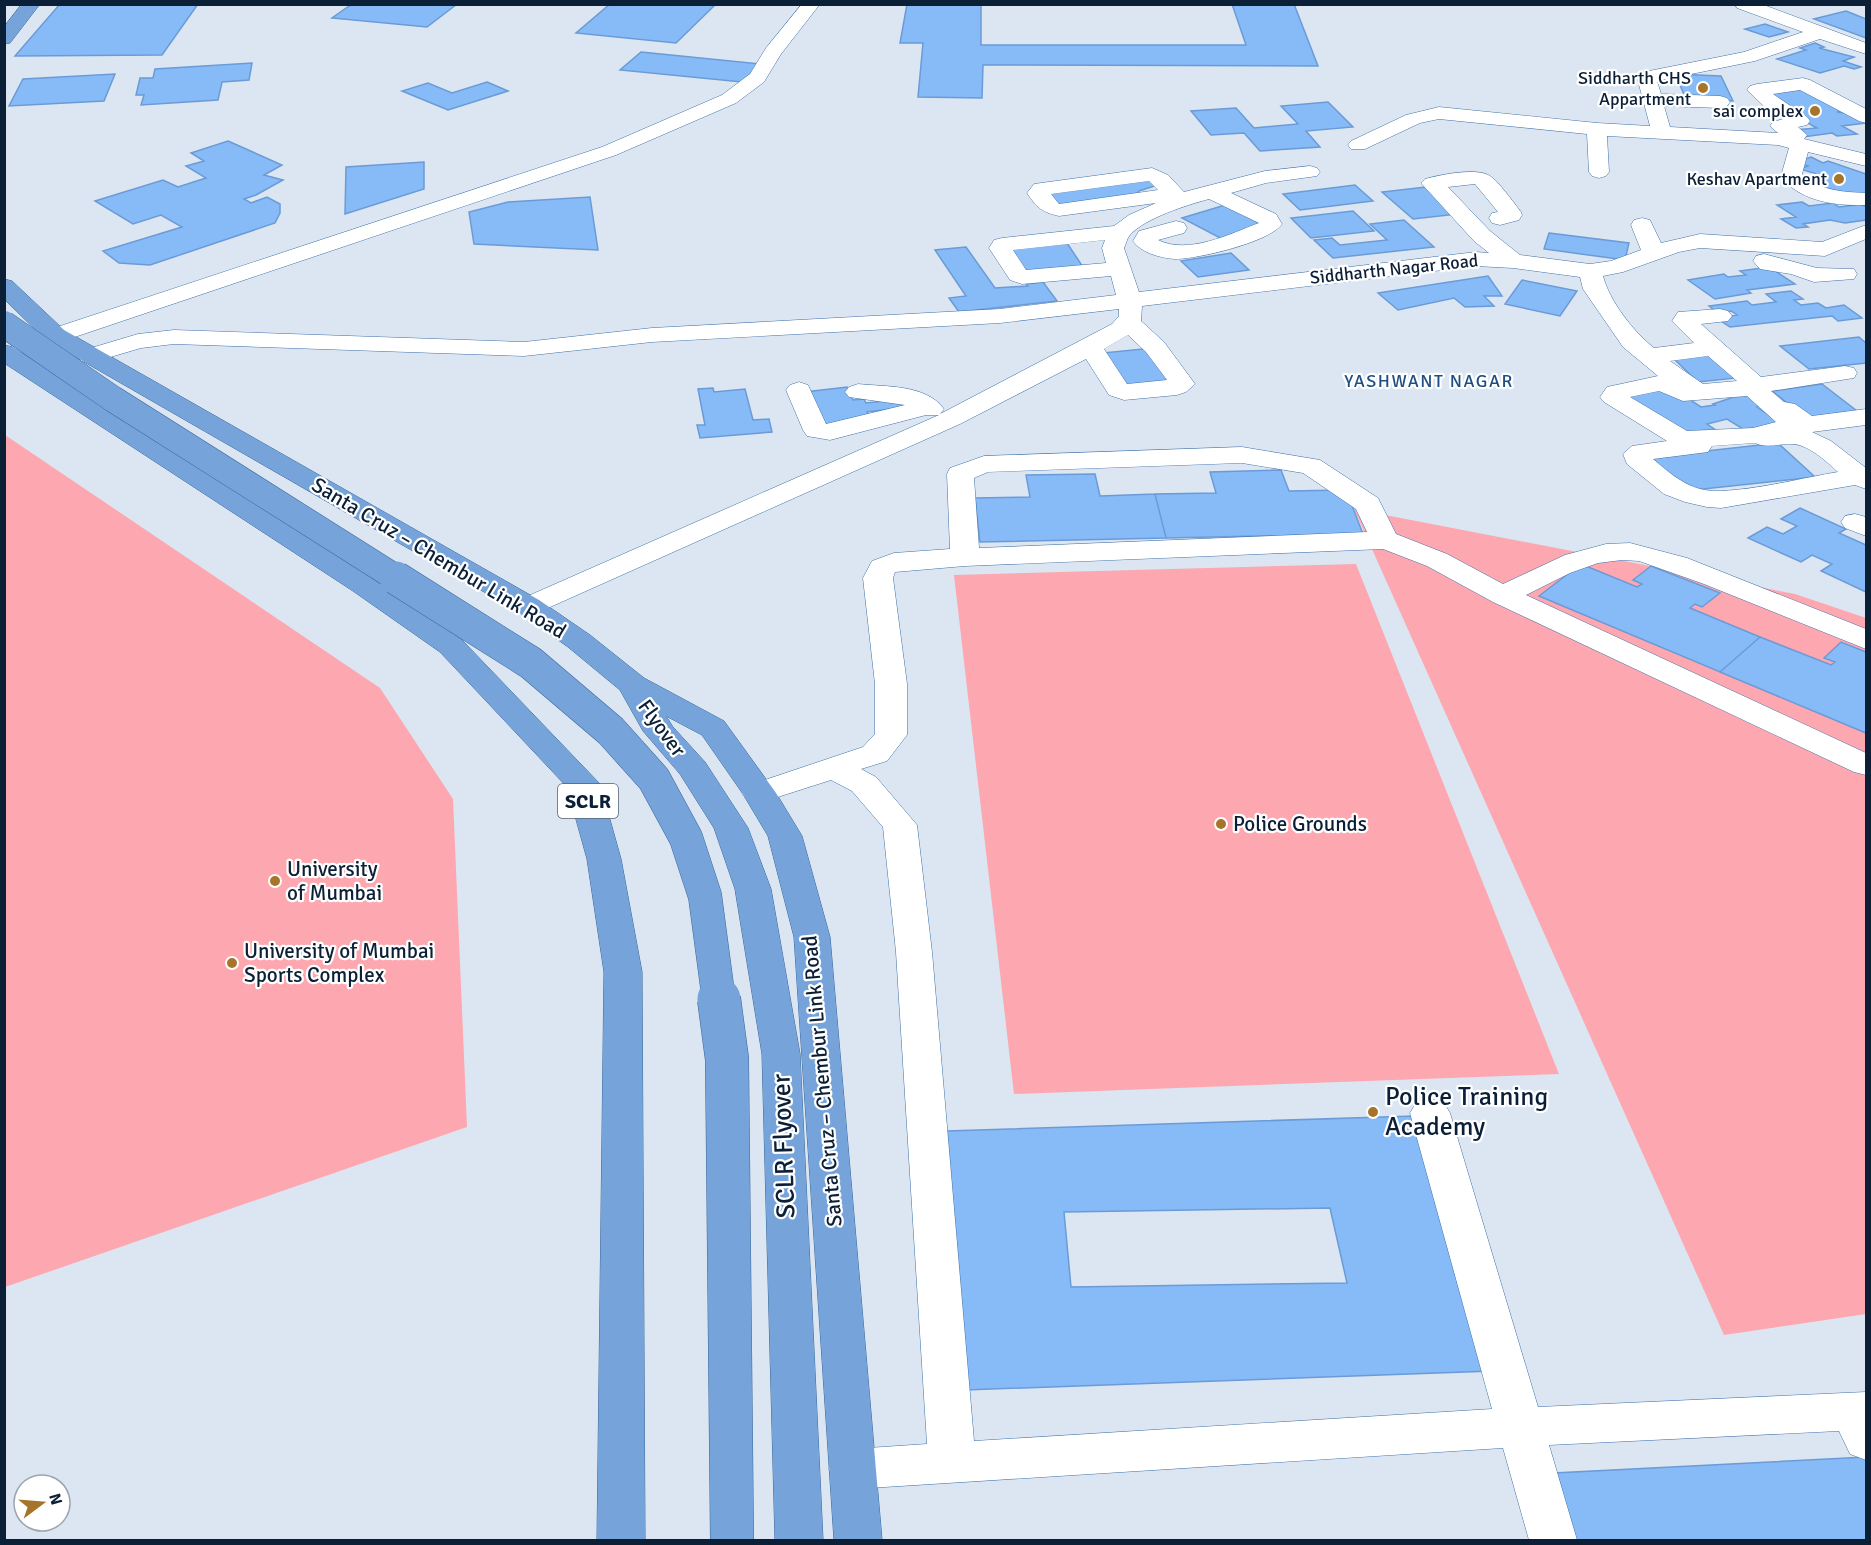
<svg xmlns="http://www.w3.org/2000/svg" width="1871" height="1545" font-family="Signika,sans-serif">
<rect width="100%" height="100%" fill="#dbe6f2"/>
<path fill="#fda7b0" d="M5,435L380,688L453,799L467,1127L5,1287Z
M1354,509L1795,594L1866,618V1314L1724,1335Z
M1356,564L1559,1074L1014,1094L954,575Z"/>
<path fill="#87bbf7" stroke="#6a9bd6" stroke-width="1.5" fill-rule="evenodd" d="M60,4H198L162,55L15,56Z
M352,4H457L427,27L332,18Z
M610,4H716L676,43L576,33Z
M907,4H981V45H1246L1232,4H1294L1318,66L983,65L982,98L918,97L923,43H900Z
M1846,11L1866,19V38L1814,19Z
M1765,24L1788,32L1769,37L1745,29Z
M1815,43L1824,47L1819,48L1854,57L1843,61L1861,67L1854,69L1844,66L1820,73L1777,59L1806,50L1800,48Z
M641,52L761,64L742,82L620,70Z
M252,63L249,80L222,82L218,100L141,105L144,95H136L140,78H153L155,69Z
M115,74L104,101L9,106L23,79Z
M1675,74L1721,76L1733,101L1686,99Z
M487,82L508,91L448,110L402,91L428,83L452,93Z
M1795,86L1841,111L1837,112L1852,114L1866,123L1842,126L1857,134L1837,136L1832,133L1803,137L1792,130L1817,128L1804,121L1766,90Z
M1328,102L1353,127L1306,131L1320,147L1260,151L1244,133L1211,135L1191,111L1236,108L1254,128L1298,124L1281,106Z
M228,141L282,165L264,175L283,180L256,195L244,199L251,203L267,197L280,204V213L275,223L150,265L119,263L103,251L182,227L161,215L133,224L95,201L163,180L178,187L206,178L186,166L204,161L191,153Z
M1811,157L1823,163L1828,161L1866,174V197L1802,183L1820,175L1800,169L1808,166L1796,162Z
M424,162V189L345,214L346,167Z
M1145,175L1155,186L1139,191L1136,196L1059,207L1047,192Z
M1355,185L1373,201L1300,210L1283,194Z
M1426,187L1458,214L1413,219L1382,192Z
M590,197L598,250L474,244L469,212L508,202Z
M1802,202L1809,206L1833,203L1839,207L1862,204L1866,207V220L1845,223L1830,220L1803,224L1808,227L1796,228L1781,219L1796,217L1777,205Z
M1225,205L1263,225L1222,239L1182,218Z
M1353,211L1374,231L1311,238L1291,218Z
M1404,220L1434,247L1333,258L1314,240L1332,238L1340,245L1387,240L1370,224Z
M1549,233L1629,243L1625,260L1544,249Z
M1065,240L1085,270L1021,276L1004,246Z
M966,247L995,288L1028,286L1026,284L1043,282L1057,301L959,312L949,298L966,296L935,250Z
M1231,253L1249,270L1198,277L1181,261Z
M1769,267L1795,284L1747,290L1751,293L1715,299L1688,280L1724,274L1728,277L1746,275L1740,271Z
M1488,276L1502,296H1484L1494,306L1465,307L1454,298L1398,310L1378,293Z
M1522,280L1577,291L1560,316L1505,304Z
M1791,291L1803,299L1794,300L1801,305L1818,303L1826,308L1844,305L1862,318L1838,321L1832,316L1730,327L1721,321L1724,317L1737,315L1731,311L1718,313L1709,306L1747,301L1752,305L1776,302L1766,294Z
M1859,337L1866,343V363L1809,369L1780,346Z
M1153,348L1177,383L1126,389L1102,353Z
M1711,354L1736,378L1698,382L1673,358Z
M1822,384L1861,414L1810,421L1772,391Z
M847,387L853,400L864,399L866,403L904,399L909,407L867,412L871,422L820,428L805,392Z
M1670,387L1701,407L1715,405L1713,404L1731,398L1724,393L1745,390L1764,405L1757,407L1782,424L1751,434L1727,419L1707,424L1716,430L1682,436L1620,396Z
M713,388L714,392L745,389L753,420L769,419L772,432L700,438L697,425H705L698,389Z
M1778,443L1815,477L1685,491L1651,457Z
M1281,470L1289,491L1346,490L1363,534L1166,538L1155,494L1216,493L1210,472Z
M1095,474L1100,496L1155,494L1166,538L980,542L975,498L1030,497L1026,475Z
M1800,508L1846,529L1839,533L1866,545V592L1821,571L1832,564L1812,555L1801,562L1748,538L1767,527L1783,534L1797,526L1781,519Z
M1581,564L1637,587L1642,584L1633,580L1651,566L1720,593L1702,607L1695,604L1690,608L1760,637L1720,672L1539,596Z
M1760,637L1831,665L1835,662L1824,658L1841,642L1866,652V733L1720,672Z
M1414,1116L1492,1371L965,1390L947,1131ZM1330,1208L1347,1283L1071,1287L1064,1212Z
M1866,1457V1540H1573L1554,1473Z"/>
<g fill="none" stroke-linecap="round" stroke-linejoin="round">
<defs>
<path id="minor" d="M1735,4H1761L1866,43V54L1820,39L1755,61L1657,81L1661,94L1720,96L1727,98L1730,102L1727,106L1720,108L1664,106L1670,127L1778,133L1770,126L1773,122L1783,119L1768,110L1747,90L1750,86L1757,84L1803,78L1810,80L1866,109V123L1859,121L1800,90L1773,94L1807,117L1810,121L1807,125L1798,127L1807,135L1804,139L1866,154V166L1808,152L1802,174C1821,191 1842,192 1866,193V205C1838,206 1799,202 1781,176L1789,148L1778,145L1607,136L1609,172L1606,176L1599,178L1592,176L1589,172L1587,134L1439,119L1420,123L1365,149H1351L1348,145L1351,141L1406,115L1439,107L1597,123L1650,126L1637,77L1639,73L1744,52L1803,32L1737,8Z
M1310,166L1317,168L1320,172L1317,176L1266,183L1231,193L1276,214L1282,224C1270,242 1198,259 1175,259C1161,258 1141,253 1133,241L1139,231L1176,221L1184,223L1187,228L1184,233L1158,240C1188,255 1230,234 1259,223L1209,199C1187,205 1145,218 1130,235C1127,238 1126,244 1124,248L1139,292L1476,252L1489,253L1474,241L1421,183L1425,179C1439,175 1477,167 1490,176C1499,182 1514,203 1521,212L1522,215L1519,220L1500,225L1492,223L1489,218L1492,213L1498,212L1475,184L1448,187L1490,231L1520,255L1590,264L1611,261L1641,250L1631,225L1634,220L1642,218L1650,220L1661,243L1700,234L1822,242L1866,225V239L1825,256L1700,248L1679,252L1623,272L1603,276C1610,302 1633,331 1654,348L1694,343L1672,321L1678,312L1720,309L1728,311L1732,316L1728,321L1701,324L1761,377L1845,366L1854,368L1857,373L1854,378L1771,391L1784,402L1795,404L1812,416L1866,409V425L1812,432L1831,441L1866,468V489L1855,485L1721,508L1707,507L1685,502L1664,494L1627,464L1623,454L1632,446L1667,441L1604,402L1600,397L1607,387L1658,376L1623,347L1583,289L1580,277L1513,268L1476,266L1142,306L1141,321L1164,342L1195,384L1186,392L1177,395L1124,400L1109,395L1086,359L960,424L539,612L529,615L519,612L514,606L519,600L939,415H926L830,440L807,436L803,430L786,390L790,385L799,382L808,385L826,424L905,405L849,397L845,392L849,387L858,384C885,387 926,384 944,409L940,414L1112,324L1119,316V309L1000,323L652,342L524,356L174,344L141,348L90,363L81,361L78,356L81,351L138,334L174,330L524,342L652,328L1000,309L1116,295L1111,276L1022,284L1010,280L989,248L994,240L1002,238L1114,226L1129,215L1156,203L1059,216C1042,212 1037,208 1027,193L1034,184L1152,168L1168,175L1184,192L1265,171ZM1149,181L1158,190L1059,204L1051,194ZM1105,240L1102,248L1106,263L1026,270L1013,250ZM1128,335L1146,352L1167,380L1127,384L1104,349ZM1708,356L1737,381L1703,384L1670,361ZM1659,391L1683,401L1747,396L1776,422L1753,428L1687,431L1630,397ZM1755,443C1767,449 1780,443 1793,444C1809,445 1827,462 1838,472C1806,477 1729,497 1700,489C1682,484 1667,471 1653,459L1708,452L1712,446Z
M1764,254L1817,268L1854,269L1857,274L1854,279L1814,282L1791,274L1760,269L1753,261L1756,256Z
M1242,447L1320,460L1378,498L1396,534L1447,554L1503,584L1565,555L1606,544L1630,543L1687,558L1866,629V649L1704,584L1639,561L1622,560L1598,563L1570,573L1526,595L1866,753V775L1854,772L1493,602L1427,566L1383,549L965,566L895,572L893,578L907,684V735L887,761L861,769L876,777L917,825L932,952L974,1441L1492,1409L1410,1113L1416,1103L1430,1099L1444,1103L1450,1113L1538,1407L1866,1392V1460L1850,1454L1839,1431L1549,1445L1577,1540H1529L1503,1448L853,1489L836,1483L829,1469L836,1455L853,1449L927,1444L896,952L883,827L852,791L831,780L759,803L747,800L742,793L747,786L863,747L875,734V684L863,578L872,561L894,553L950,549L947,474L950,468L984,456ZM1242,463L1303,473L1356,509L1367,532L979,548L974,478L988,472Z
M1855,514L1866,517V536L1845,528L1841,522L1845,516Z"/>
<path id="tertiary" d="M802,4H820L781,54L764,82L736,103L616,155L33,351L24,353L15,351L12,346L15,341L602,147L722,95L750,74L766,48Z"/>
<path id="trunk" d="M22,4H40L10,43L4,44V27Z
M4,279L12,281L64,330L539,600L590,635L644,678L724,721L776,793L802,836L830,937L882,1540H834L794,937L768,836L743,794L702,735L666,716L673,727L705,762L748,828L771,889L800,1054L823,1540H775L762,1054L735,889L714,828L680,774L643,731L620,690L568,647L519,612L46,340L4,299Z
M4,345L13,347L373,579L462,640L600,784L621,859L642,972L645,1540H597L604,972L587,859L567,787L440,652L353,591L4,363Z"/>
</defs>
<use href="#minor" stroke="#4071a8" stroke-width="1"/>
<use href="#tertiary" stroke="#4071a8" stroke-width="1"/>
<use href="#trunk" stroke="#3a679a" stroke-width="1"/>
<use href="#minor" fill="#fff" fill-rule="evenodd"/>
<use href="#tertiary" fill="#fff" fill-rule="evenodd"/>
<use href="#trunk" fill="#76a4da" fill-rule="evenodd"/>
<defs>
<path id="trunk-bridge-far2" d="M4,324L113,399L398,579"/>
<path id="trunk-bridge-far1" d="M396,578L531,663L611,731L654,779L686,838L705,896L719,1001"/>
<path id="trunk-bridge" d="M719,999L727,1059L732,1540"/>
</defs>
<use href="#trunk-bridge-far2" stroke="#3a679a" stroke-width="27" stroke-linecap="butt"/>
<use href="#trunk-bridge-far1" stroke="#3a679a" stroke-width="34" stroke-linecap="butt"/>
<use href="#trunk-bridge" stroke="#3a679a" stroke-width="44" stroke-linecap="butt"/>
<use href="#trunk-bridge-far2" stroke="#76a4da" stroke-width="26"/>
<use href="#trunk-bridge-far1" stroke="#76a4da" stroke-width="33"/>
<use href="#trunk-bridge" stroke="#76a4da" stroke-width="43"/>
</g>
<g fill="#a6742a" stroke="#fff" stroke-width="2">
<circle cx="1703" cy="88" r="6"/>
<circle cx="1815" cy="111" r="6"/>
<circle cx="1839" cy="179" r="6"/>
<circle cx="1221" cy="824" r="6"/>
<circle cx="275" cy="881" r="6"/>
<circle cx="232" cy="963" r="6"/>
<circle cx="1373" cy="1112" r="6"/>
</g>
<g text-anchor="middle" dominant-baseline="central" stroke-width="4.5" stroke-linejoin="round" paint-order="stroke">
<g font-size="18" fill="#0b1f36" stroke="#fff" text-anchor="end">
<text x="1691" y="78">Siddharth CHS<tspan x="1691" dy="21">Appartment</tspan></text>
<text x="1803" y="111">sai complex</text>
<text x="1827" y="179">Keshav Apartment</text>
</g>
<g font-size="18" fill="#0b1f36" stroke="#fff">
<text transform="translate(1394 269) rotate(-6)">Siddharth Nagar Road</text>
</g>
<g font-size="18" letter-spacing="1.5" fill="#1e4e83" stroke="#fff">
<text x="1429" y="381">YASHWANT NAGAR</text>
</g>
<rect fill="#fff" stroke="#546272" stroke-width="1.5" x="558" y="784" width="60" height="34" rx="4.5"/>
<g font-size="20" font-weight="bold" fill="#0b1f36">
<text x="588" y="801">SCLR</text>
</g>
<g font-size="21" fill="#0b1f36" stroke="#fff">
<text transform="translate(439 558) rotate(31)">Santa Cruz – Chembur Link Road</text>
<text transform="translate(662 728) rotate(54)">Flyover</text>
<text transform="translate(822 1081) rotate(-95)">Santa Cruz – Chembur Link Road</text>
</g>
<g font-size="21" fill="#0b1f36" stroke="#fff" text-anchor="start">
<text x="1233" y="824">Police Grounds</text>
<text x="287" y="869">University<tspan x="287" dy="24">of Mumbai</tspan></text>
<text x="244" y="951">University of Mumbai<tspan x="244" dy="24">Sports Complex</tspan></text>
</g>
<g font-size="26" fill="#0b1f36" stroke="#fff" text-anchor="start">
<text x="1385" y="1097">Police Training<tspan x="1385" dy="30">Academy</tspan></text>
</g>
<g font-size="26" fill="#0b1f36" stroke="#fff">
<text transform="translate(784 1146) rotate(-92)">SCLR Flyover</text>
</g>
</g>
<rect width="1871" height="1545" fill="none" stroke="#0b1f36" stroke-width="12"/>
<g transform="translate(42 1503) rotate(74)"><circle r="28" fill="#ffffff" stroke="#9da5af" stroke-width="1.5"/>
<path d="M0-4.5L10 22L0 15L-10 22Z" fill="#a6742a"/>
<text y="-9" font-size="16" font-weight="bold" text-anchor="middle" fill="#0b1f36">N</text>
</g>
</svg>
